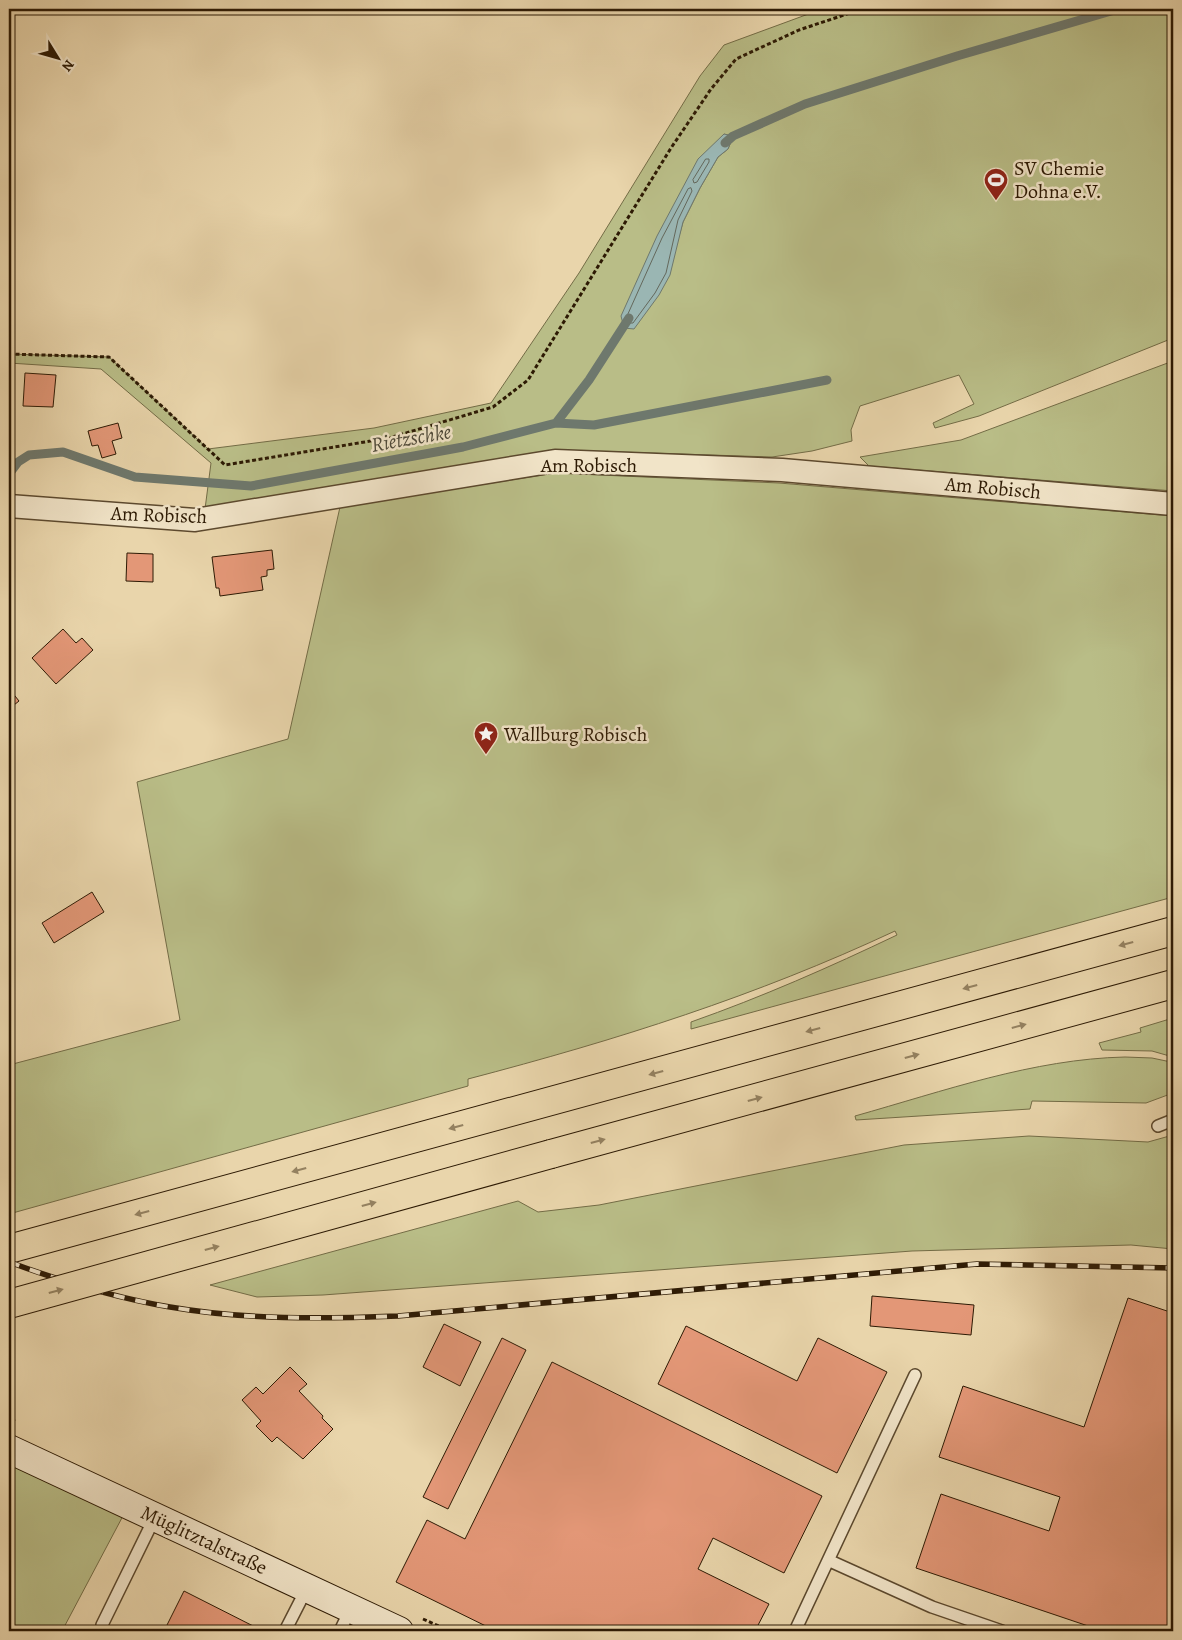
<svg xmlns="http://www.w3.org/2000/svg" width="1182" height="1640" font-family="Alegreya,serif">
<rect width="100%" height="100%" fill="#e9d5ab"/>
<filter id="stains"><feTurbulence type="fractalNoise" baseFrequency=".004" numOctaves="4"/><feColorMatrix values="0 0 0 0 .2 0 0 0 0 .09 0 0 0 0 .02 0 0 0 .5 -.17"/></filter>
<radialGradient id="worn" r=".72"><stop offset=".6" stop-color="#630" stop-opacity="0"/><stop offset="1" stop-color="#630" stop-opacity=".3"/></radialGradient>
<path fill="#b9bd87" stroke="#736c46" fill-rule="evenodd" d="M822,9H1173V338L979,416L935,428L933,423L974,404L959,375L860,406L851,430L852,441L812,451L772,457L557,450L205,509L211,463L101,369L9,363V354L109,357L208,449L374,428L491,403L579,273L700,76L724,45ZM724,134L733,137L728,149L718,157L700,188L683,222L676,247L624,328Z
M1173,361V491L869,466L860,457L961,440Z
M555,473L779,483L1173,516V897L691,1029V1022C762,997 830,967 897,935L895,931C756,996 617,1040 468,1079V1086L9,1214V1065L180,1020L137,782L288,739L340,507Z
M1173,1018V1057L1152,1051L1102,1050L1099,1043L1141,1032L1140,1028Z
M1125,1057L1152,1058L1171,1062L1173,1058V1093L1146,1103L1032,1101L1030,1109L856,1120L855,1116C944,1091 1033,1059 1125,1057Z
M1173,1135V1249L1131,1245L912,1251L323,1295L257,1297L210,1285L518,1201L538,1212L599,1205L904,1145L1029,1136L1148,1142Z
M9,1461L124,1514L62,1631H9Z"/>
<path fill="#9ab6b3" stroke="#6e786d" d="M724,134L733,136L728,149L718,157L700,188L683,222L670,275L659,295L634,329L624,328L621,316L657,236L698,159Z"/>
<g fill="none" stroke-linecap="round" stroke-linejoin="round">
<path stroke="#64685c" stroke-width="1" d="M706,159H709V162L697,182L694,183L693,180Z
M691,188L692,191L678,220L666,273L655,293L633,323H629L627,316L662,238L688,189Z"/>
<path stroke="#6e786d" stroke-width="9" d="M725,143L733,136L805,104L957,56L1118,9
M556,423L589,380L629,318
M9,474L18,462L29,455L63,452L135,477L251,486L463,447L556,423L594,425L827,380"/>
</g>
<path fill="#e39777" stroke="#2d1a04" d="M25,373L56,375L53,407L23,406Z
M118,423L122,438L112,441L116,454L102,458L98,445L92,446L88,431Z
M272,550L274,569L267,570V576L261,577L263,590L220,596L219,588H216L212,557Z
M127,553L153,554V582L126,581Z
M63,629L76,643L82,638L93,650L56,684L32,658Z
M11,691L19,701L9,709V692Z
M92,892L104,912L54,943L42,923Z
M872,1296L974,1305L971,1335L870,1326Z
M1128,1298L1173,1313V1631H1103L916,1568L941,1494L1049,1531L1060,1497L939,1457L963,1386L1084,1427Z
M444,1324L481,1342L460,1386L423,1367Z
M686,1326L797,1381L818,1338L887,1372L837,1473L658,1384Z
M502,1338L526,1350L448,1509L423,1497Z
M552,1362L822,1496L784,1573L713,1538L698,1569L769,1604L755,1631H496L396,1582L427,1520L465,1539Z
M290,1367L307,1384L299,1391L323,1416L322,1418L333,1429L303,1459L277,1437L272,1442L256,1426L261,1421L242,1400L256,1387L263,1394Z
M184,1591L263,1631H164Z"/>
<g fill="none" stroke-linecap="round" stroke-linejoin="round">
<defs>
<path id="lane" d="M1158,1126L1173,1120
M830,1561L932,1607L1002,1631
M102,1625L155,1517
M285,1631L307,1588
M340,1631L351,1608
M795,1631L915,1375"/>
<path id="street" d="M9,506L195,520L555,461L782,470L1173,504"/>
<path id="secondary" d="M9,1449L399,1631"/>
<path id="highway" d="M551,1154L1173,984
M9,1249L1173,931"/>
</defs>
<use href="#lane" stroke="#5c492e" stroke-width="14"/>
<use href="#street" stroke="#5c492e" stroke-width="25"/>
<use href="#secondary" stroke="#2d1a04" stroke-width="30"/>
<use href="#highway" stroke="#2d1a04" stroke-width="30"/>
<path stroke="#2d1a04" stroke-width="3" stroke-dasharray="4 2.5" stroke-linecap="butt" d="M9,354L109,357L225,465L389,438L493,407L528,380L671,148L711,89L736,59L799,30L862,9
M9,1418L15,1421
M423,1619L450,1631"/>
<use href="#lane" stroke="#f1e4c8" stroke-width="11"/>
<use href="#street" stroke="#f1e4c8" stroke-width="22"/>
<use href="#secondary" stroke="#f1e4c8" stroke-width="28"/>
<use href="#highway" stroke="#e9d5ab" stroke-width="28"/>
<defs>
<path id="rail" d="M9,1262C61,1281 115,1298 170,1307C246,1320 322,1319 398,1316L977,1264L1173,1268"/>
</defs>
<use href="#rail" stroke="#2d1a04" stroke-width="5.5"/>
<use href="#rail" stroke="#f1e4c8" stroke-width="4" stroke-dasharray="11" stroke-linecap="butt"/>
<defs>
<path id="highway-bridge" d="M9,1304L551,1154"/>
</defs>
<use href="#highway-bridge" stroke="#2d1a04" stroke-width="30" stroke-linecap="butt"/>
<use href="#highway-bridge" stroke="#e9d5ab" stroke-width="28"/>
</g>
<defs><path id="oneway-solid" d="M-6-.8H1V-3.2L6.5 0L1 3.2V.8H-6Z" transform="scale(1.25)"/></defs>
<g fill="#948160">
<use href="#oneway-solid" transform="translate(1126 944) rotate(165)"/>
<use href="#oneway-solid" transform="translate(970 987) rotate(165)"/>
<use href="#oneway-solid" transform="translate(1019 1026) rotate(-15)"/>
<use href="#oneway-solid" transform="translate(813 1030) rotate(165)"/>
<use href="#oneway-solid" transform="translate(912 1056) rotate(-15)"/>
<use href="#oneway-solid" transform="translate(656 1073) rotate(165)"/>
<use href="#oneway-solid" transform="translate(755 1099) rotate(-15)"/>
<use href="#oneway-solid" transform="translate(456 1127) rotate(165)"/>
<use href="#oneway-solid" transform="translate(598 1141) rotate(-15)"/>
<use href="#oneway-solid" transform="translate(299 1170) rotate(165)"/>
<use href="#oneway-solid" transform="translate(369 1204) rotate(-15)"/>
<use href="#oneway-solid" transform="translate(142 1213) rotate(165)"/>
<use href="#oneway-solid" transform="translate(212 1248) rotate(-15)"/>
<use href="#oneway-solid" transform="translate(56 1291) rotate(-15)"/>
</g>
<defs>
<symbol id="stadium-pin" viewBox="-11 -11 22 30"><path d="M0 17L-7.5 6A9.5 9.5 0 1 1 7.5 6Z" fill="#8f2418" stroke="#f1e4c8"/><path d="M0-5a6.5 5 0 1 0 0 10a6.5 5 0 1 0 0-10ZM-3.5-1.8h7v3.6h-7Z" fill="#fff"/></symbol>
<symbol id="sight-pin" viewBox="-11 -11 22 30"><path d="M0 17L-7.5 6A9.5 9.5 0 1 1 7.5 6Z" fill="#8f2418" stroke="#f1e4c8"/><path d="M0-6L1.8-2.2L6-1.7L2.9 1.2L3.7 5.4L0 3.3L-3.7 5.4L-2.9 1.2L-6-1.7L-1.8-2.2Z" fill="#fff"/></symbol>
</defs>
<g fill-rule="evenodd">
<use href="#stadium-pin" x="982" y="166" width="28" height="38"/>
<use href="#sight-pin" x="472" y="720" width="28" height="38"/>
</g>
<g text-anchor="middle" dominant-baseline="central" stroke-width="5" stroke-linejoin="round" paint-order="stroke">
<g font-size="20" fill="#2d1a04" stroke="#f1e4c8" text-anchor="start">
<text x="1014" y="168">SV Chemie<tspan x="1014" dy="23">Dohna e.V.</tspan></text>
<text x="504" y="734">Wallburg Robisch</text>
</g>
<g font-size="20" fill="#2d1a04" stroke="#f1e4c8">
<text x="589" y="465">Am Robisch</text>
<text transform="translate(993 488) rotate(5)">Am Robisch</text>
<text transform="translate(159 515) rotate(2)">Am Robisch</text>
<text transform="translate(204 1540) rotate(25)">Müglitztalstraße</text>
</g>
<g font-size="21" font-style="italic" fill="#4e4939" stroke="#f1e4c8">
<text transform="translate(411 438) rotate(-10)">Rietzschke</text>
</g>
</g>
<rect width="1182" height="1640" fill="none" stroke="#e9d5ab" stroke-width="30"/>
<rect x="10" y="10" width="1162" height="1620" fill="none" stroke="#2d1a04" stroke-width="2.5"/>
<rect x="15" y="15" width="1152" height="1610" fill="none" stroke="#2d1a04"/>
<g transform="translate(58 58) rotate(127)" stroke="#f1e4c8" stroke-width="4" paint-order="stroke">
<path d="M0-4L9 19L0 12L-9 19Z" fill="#2d1a04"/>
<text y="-8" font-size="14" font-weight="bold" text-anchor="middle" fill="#2d1a04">N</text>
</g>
<rect width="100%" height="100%" filter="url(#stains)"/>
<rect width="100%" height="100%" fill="url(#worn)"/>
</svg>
